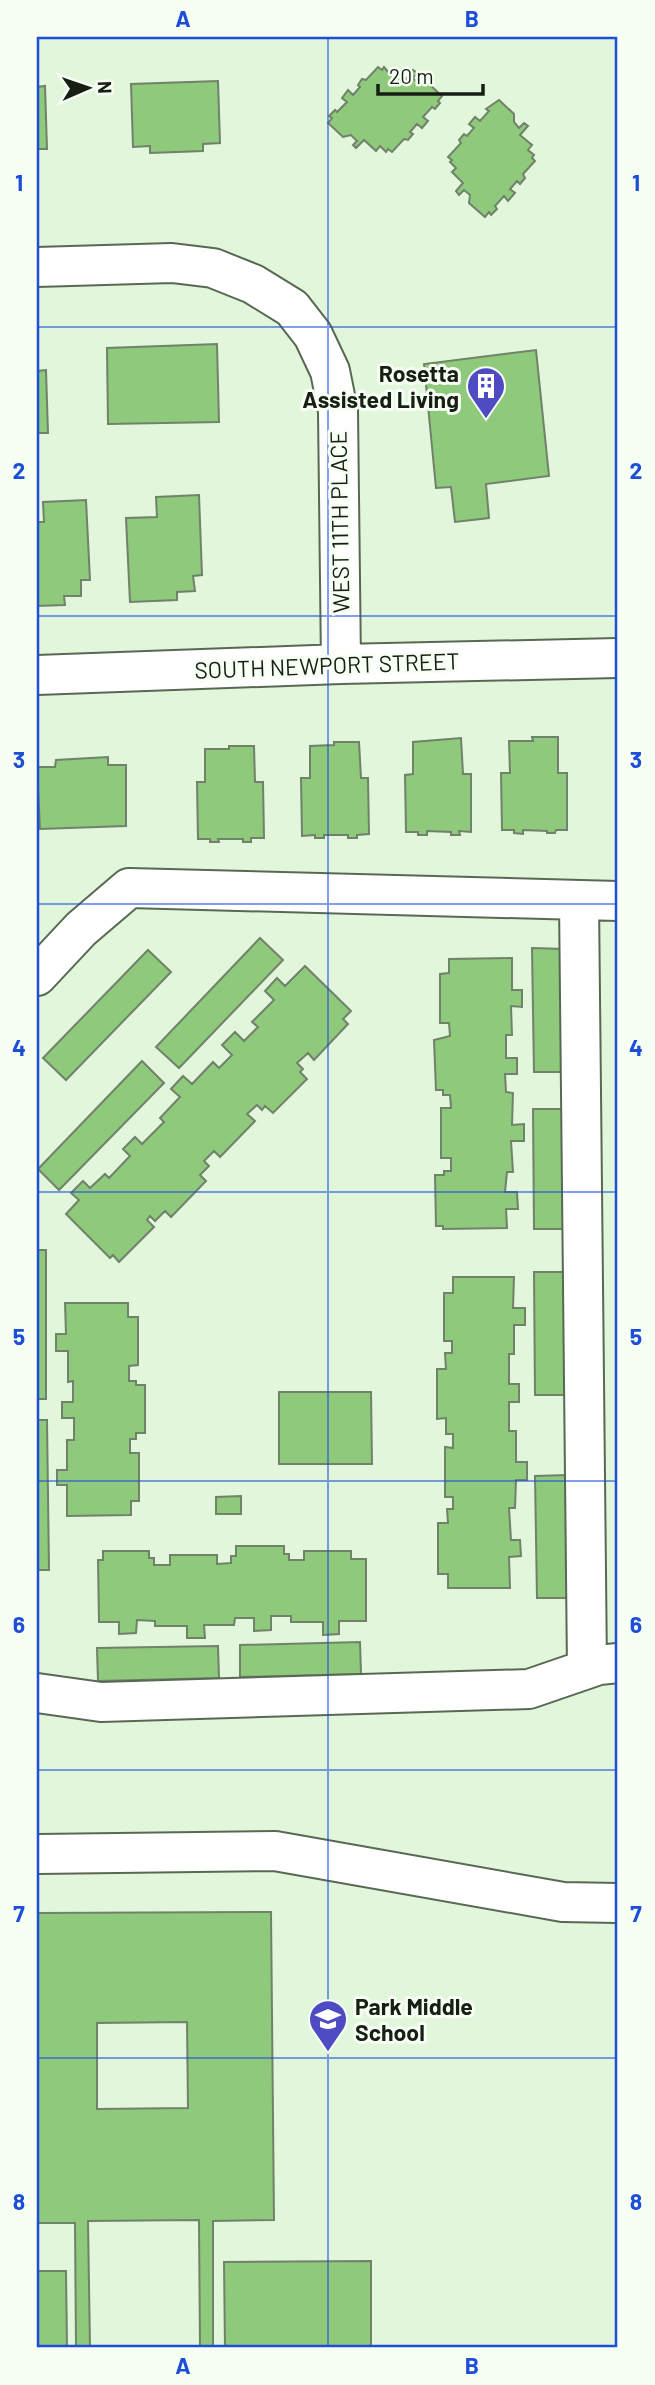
<svg xmlns="http://www.w3.org/2000/svg" width="655" height="2385" font-family="Barlow,sans-serif">
<rect width="100%" height="100%" fill="#e1f6db"/>
<path fill="#8ec97c" stroke="#70826a" stroke-width="2" fill-rule="evenodd" d="M378,67L382,70L384,67L389,73L394,68L406,79L413,70L417,73L413,78L419,84L427,82L442,96L438,101L440,103L435,109L432,107L423,117L428,121L422,128L417,124L410,132L413,134L408,140L404,139L392,152L388,149L386,152L380,146L376,151L364,140L356,148L353,145L357,141L351,135L343,137L328,123L332,118L329,116L335,110L337,112L347,102L342,98L348,90L353,95L360,87L358,85L362,79L366,80Z
M218,81L220,143L203,144V151L150,153V146L133,147L131,84Z
M45,86L47,149H37V87Z
M499,100L514,114V122L519,128L524,123L528,126L520,135L532,145L528,150L534,155L532,158L535,161L523,174L525,178L520,184L517,181L510,189L515,193L508,201L504,196L495,206L497,209L491,215L489,212L485,217L469,203L470,195L464,190L459,195L456,191L463,183L452,172L456,168L450,162L452,160L448,157L461,143L459,140L464,134L467,136L474,128L469,124L475,117L480,121L489,111L486,109Z
M217,344L219,422L108,424L107,348Z
M536,350L549,476L486,484L489,518L455,522L451,487L436,488L424,364Z
M46,370L48,433H37V371Z
M199,495L202,575L193,576L195,591L177,592V600L130,602L126,518L157,517L156,497Z
M86,500L90,580H81V596H64L65,605L37,606V522H44L43,502Z
M532,737H558V773H567V830H556L555,833H547V831L523,830V834L514,833V830H502L501,773H510L509,741H533Z
M461,738L463,774H471V832L459,831L460,835H451V832L427,831V835H418V832H406L405,775L413,774V742Z
M334,742H359L361,778H368L369,834L357,835V838H348V835H324V838H315V835L302,836L301,778H310V746L334,745Z
M229,746H254L255,782H263L264,838H251V842H243V839H218L219,842H210V839H198L197,782H205V749H229Z
M108,757V765H126V826L40,829L37,767H55L56,760Z
M260,938L283,960L179,1068L156,1047Z
M532,948L565,949V1072H534Z
M148,950L171,972L66,1080L43,1058Z
M512,958V990H522V1007L511,1006L512,1035H506V1058H517V1074H505L506,1092L513,1093L512,1125L524,1124V1141H511L513,1172H507L505,1192H517L518,1209H506L507,1228L443,1229V1226H436L435,1175H444V1171H451V1158H441V1108H451L450,1095H443V1090H436L434,1040L450,1036L449,1023H440V974L449,973V959Z
M305,966L351,1011L343,1019L348,1024L314,1060L308,1053L297,1063L303,1069L300,1072L307,1079L273,1113L265,1106L262,1110L257,1105L247,1114L255,1121L220,1157L214,1151L204,1161L209,1166L200,1175L206,1181L171,1217L165,1211L155,1221L150,1216L147,1220L154,1227L119,1262L113,1255L110,1258L66,1214L79,1200L71,1193L83,1181L90,1188L105,1174L109,1178L130,1156L123,1149L135,1137L142,1144L164,1122L160,1118L180,1097L171,1089L183,1076L192,1084L213,1062L219,1068L232,1055L222,1045L235,1032L244,1041L258,1027L252,1022L274,1000L265,991L277,978L285,986Z
M142,1061L164,1083L59,1190L38,1169Z
M533,1109H566L567,1229H534Z
M37,1250H46V1399H37Z
M534,1272H567V1395H535Z
M453,1277H514L513,1308H525V1325H514V1354H509V1384H519V1402H509V1431H516V1462H527V1480H516L515,1508H509L511,1540H520L521,1556L509,1557L510,1588H448V1574H438V1523H448L447,1509H453V1497H445V1447L453,1448V1434H446V1418L437,1419V1369H446L445,1353H452V1341H444V1293H453Z
M65,1303H128V1317H138V1365L129,1366V1381H136V1385H145V1433H136V1439H130V1453H139V1501H131V1515L67,1516V1485H57V1470H67V1440H74V1418H62V1402H73V1381L68,1382V1351H56V1334H66Z
M279,1392H371L372,1464H279Z
M37,1420H47L49,1570H37Z
M567,1475L568,1598H537L535,1476Z
M241,1496V1514H216V1497Z
M236,1546H284V1554H289V1560H304V1551H351V1559H366V1621H339V1634L323,1635V1622H291V1616H271V1630L254,1631V1618H235L234,1625H204L205,1638H187V1626H155V1621L137,1620L136,1633L119,1634V1622H99L98,1560H103V1551H149V1558H154V1565H170V1555H217V1564L231,1563V1556H236Z
M360,1642L361,1674L240,1677V1645Z
M218,1646L219,1678L98,1681L97,1648Z
M271,1912L274,2220L213,2221V2348H200L199,2220L88,2221L90,2348H37V2271H66L67,2347H76L75,2223H37V1913ZM187,2022L188,2108L97,2109V2023Z
M371,2261V2348H225L224,2262Z"/>
<g fill="none" stroke-linecap="round" stroke-linejoin="round">
<defs>
<path id="minor" d="M37,267L172,263L213,268L253,284L292,308L313,335L330,371L338,411L341,664
M37,675L341,664L618,658
M579,900L587,1669
M37,976L81,929L129,888L618,901
M37,1693L101,1702L529,1689L599,1665L618,1663
M37,1854L275,1851L563,1902L618,1903"/>
</defs>
<use href="#minor" stroke="#586953" stroke-width="42"/>
<use href="#minor" stroke="#fff" stroke-width="38"/>
</g>
<path fill="none" stroke="#1d4ed8" stroke-width="2" stroke-opacity="0.55" d="M328,37V2348M37,327H618M37,616H618M37,904H618M37,1192H618M37,1481H618M37,1770H618M37,2058H618"/>
<defs>
<symbol id="building-pin" viewBox="-11 -11 22 30"><path d="M0 17L-7.5 6A9.5 9.5 0 1 1 7.5 6Z" fill="#4f4bc2" stroke="#f7fff4"/><path d="M-4-6H4V6H1V3H-1V6H-4ZM-2.5-4.3h1.7v1.8h-1.7ZM.8-4.3h1.7v1.8H.8ZM-2.5-1h1.7V.8h-1.7ZM.8-1h1.7V.8H.8Z" fill="#fff"/></symbol>
<symbol id="school-pin" viewBox="-11 -11 22 30"><path d="M0 17L-7.5 6A9.5 9.5 0 1 1 7.5 6Z" fill="#4f4bc2" stroke="#f7fff4"/><path d="M0-5L7-2L0 1L-7-2ZM-4 1L0 2.5L4 1V4Q0 6-4 4Z" fill="#fff"/></symbol>
</defs>
<g fill-rule="evenodd">
<use href="#building-pin" x="464" y="364" width="44" height="60"/>
<use href="#school-pin" x="306" y="1997" width="44" height="60"/>
</g>
<g text-anchor="middle" dominant-baseline="central" stroke-width="6" stroke-linejoin="round" paint-order="stroke">
<g font-size="23" font-weight="bold" fill="#171f15" stroke="#f7fff4" text-anchor="end">
<text x="459" y="373">Rosetta<tspan x="459" dy="26">Assisted Living</tspan></text>
<text x="355" y="2006" text-anchor="start">Park Middle<tspan x="355" dy="26">School</tspan></text>
</g>
<g font-size="23" fill="#171f15" stroke="#f7fff4">
<text transform="translate(339 522) rotate(-91)">WEST 11TH PLACE</text>
<text transform="translate(327 665) rotate(-2)">SOUTH NEWPORT STREET</text>
</g>
</g>
<rect width="655" height="2385" fill="none" stroke="#f7fff4" stroke-width="77"/>
<g transform="translate(88 88) rotate(88)" stroke="#f7fff4" stroke-width="5" paint-order="stroke">
<path d="M0-5L12 26L0 18L-12 26Z" fill="#171f15"/>
<text y="-10" font-size="19" font-weight="bold" text-anchor="middle" fill="#171f15">N</text>
</g>
<path d="M378 84v10h105v-10" fill="none" stroke="#171f15" stroke-width="3.5"/>
<text x="389" y="84" font-size="21" fill="#171f15" stroke="#f7fff4" stroke-width="5" paint-order="stroke">20 m</text>
<rect x="38" y="38" width="578" height="2308" fill="none" stroke="#1d4ed8" stroke-width="2.5"/>
<g font-size="23" text-anchor="middle" font-weight="bold" fill="#1d4ed8">
<text x="183" y="27">A</text>
<text x="472" y="27">B</text>
<text x="19" y="191">1</text>
<text x="636" y="191">1</text>
<text x="19" y="479">2</text>
<text x="636" y="479">2</text>
<text x="19" y="768">3</text>
<text x="636" y="768">3</text>
<text x="19" y="1056">4</text>
<text x="636" y="1056">4</text>
<text x="19" y="1345">5</text>
<text x="636" y="1345">5</text>
<text x="19" y="1633">6</text>
<text x="636" y="1633">6</text>
<text x="19" y="1922">7</text>
<text x="636" y="1922">7</text>
<text x="19" y="2210">8</text>
<text x="636" y="2210">8</text>
<text x="183" y="2374">A</text>
<text x="472" y="2374">B</text>
</g>
</svg>
